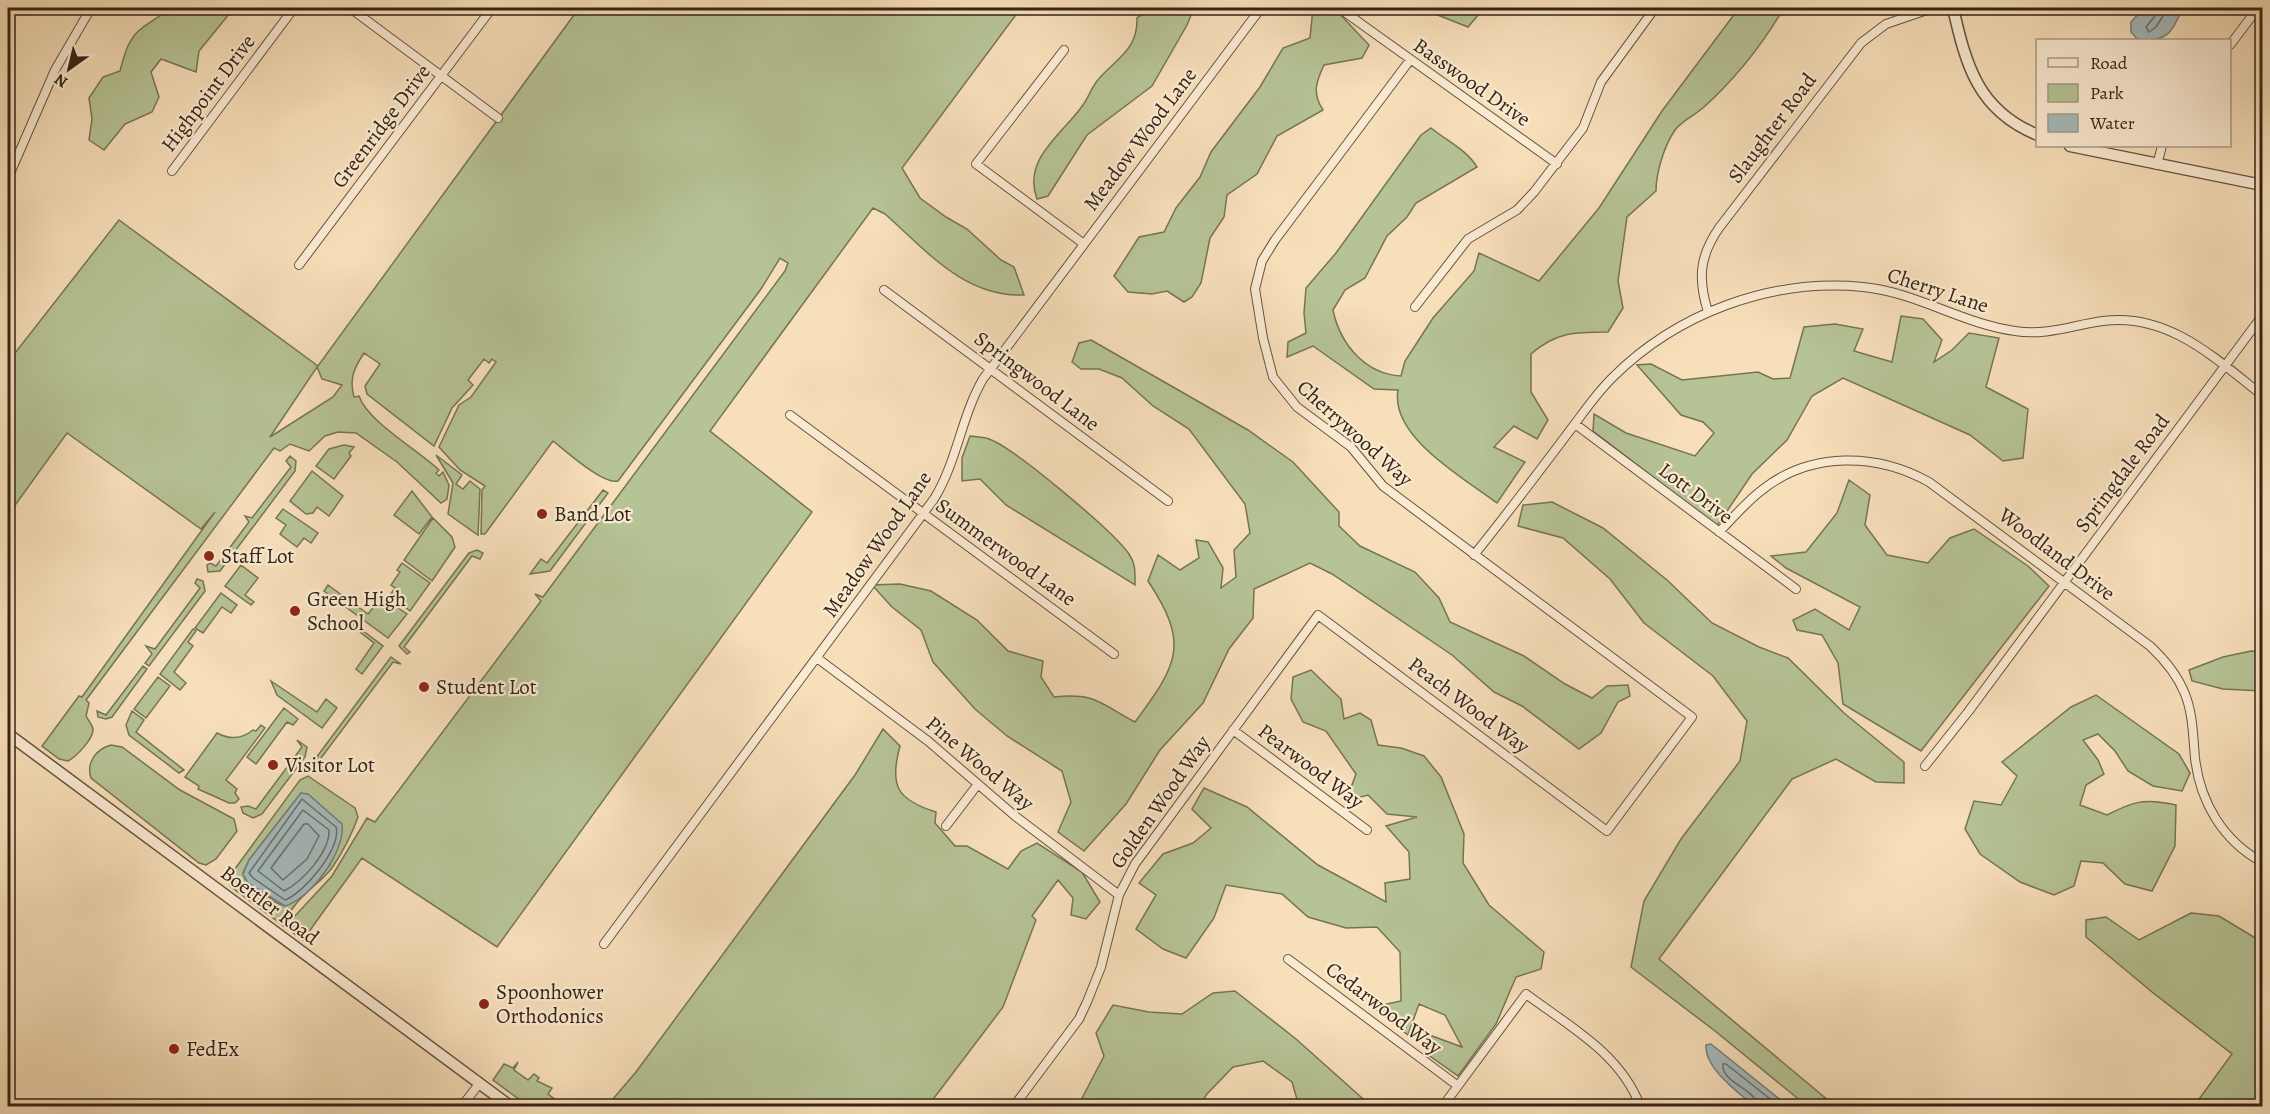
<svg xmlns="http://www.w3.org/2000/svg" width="2270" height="1114" font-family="Alegreya,serif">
<rect width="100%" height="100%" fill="#f7dfba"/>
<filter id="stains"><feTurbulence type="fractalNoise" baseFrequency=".00333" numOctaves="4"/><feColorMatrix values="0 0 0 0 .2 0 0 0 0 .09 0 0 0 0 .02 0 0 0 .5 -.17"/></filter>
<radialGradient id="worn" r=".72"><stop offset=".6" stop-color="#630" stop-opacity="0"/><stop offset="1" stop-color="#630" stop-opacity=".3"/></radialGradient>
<path fill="#b6c395" stroke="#767455" stroke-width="1.5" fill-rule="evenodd" d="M170,8H234L199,51L196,72L161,59L151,72L159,97L152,112L125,124L104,150L89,140L92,119L89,98L103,77L120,71C124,56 128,38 142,28C151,21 161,16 170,8Z
M579,8H1021L902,168L920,198L946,217L967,229L1001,260L1014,267L1024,295C964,297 927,251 885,214L873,208L710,431L812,512L497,947L362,858L303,940L292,932L294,917L332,876L367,818L375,822L541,601L535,594L543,597L785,271L788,263L780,258L761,289L618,481C603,485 566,451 553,441L485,534H481L482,490L485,486L460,470L439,447L459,405L471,397L496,362L492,359L489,363L484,359L468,380L473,385L452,408L434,446L367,394L365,386L380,364L364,353C354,368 349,379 354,397L359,396C368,422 417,449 439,470L436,473L439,476L443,472L449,485L447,499L441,503L397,462L356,433L338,432L325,436L309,451L290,444L280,451L274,448L86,700L89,703L86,716C88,720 93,725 93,730C93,739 76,757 68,761L59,759L42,746L79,696L82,697L215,512L201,529L67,433L8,515V362L119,220L318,366ZM317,367L322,379L342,385L333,397L270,437Z
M1152,8H1194L1187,25L1152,86L1087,135L1048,196L1037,199C1022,159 1062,135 1083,105C1088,98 1091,89 1097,81C1115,59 1138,51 1137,18Z
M1313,8H1334L1369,45L1362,58L1324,65C1316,82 1312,93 1323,110L1277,136L1257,174L1227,195L1224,217L1210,238L1201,283L1192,297L1184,302L1167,291L1152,294L1128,292L1114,276L1139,237L1164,232L1176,208L1200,177L1211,152L1260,87L1283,48L1310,38Z
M1420,8H1484L1468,27Z
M1739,8H1784C1762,45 1736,78 1704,107C1695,115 1682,121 1675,130C1664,146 1656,173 1656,191L1627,217L1618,281L1623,308L1608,332C1575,332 1556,332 1531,354V392L1548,420L1537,439L1514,426L1494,447L1525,462L1497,503C1464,478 1390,437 1398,390L1374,389L1313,346L1287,357L1288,342L1306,333L1304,313L1306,288L1336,253L1421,135L1431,128C1447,141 1467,150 1477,167L1416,203L1407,217L1387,236L1365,278L1345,290L1333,310C1340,344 1365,374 1401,376L1405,361L1433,318L1474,271L1479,253L1539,281L1599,208L1662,111Z
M1901,316L1923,319L1942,340L1934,362L1952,350L1969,333L1999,338L1986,387L2028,409L2023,458L2003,461L1970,435L1843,378L1812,396L1787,440L1752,474L1717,526L1593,431L1594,414L1626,433L1695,456L1714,433L1703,422L1681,415L1637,365L1651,364L1682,380L1758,372L1773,379L1790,378L1804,327L1835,324L1863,329L1854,351L1892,362Z
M1091,340L1248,430L1293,462L1339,512V526L1360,546L1415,572L1439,598L1450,622L1524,656L1565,684L1592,698L1607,686L1628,685L1630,696L1618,702L1601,733L1579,749L1522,706L1494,692L1452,655L1332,574L1310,563L1254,589L1253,618L1229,649L1203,703L1160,750L1126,804L1084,851L1058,832L1071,802L1062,771L1007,736L975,709L933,662L921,630L892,607L872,585L900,584L931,591L977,620L1008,651L1043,661L1041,677L1054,697C1095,692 1101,704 1135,722C1178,664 1190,644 1148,581L1158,555L1180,570L1199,558L1196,540L1208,542L1223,568L1221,588L1236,577L1234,550L1250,533L1245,504L1189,429L1153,406L1122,378L1099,369H1081L1072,362L1079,343Z
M970,436C976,437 983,437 989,439C1013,447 1113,531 1129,554C1136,564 1135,573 1135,585L1006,505L980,479L962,481V458Z
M344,445L354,447L349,453L351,456L334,479L316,466L329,449Z
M436,455L462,475L456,484L463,489L470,481L480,489L478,535L448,514L453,483Z
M290,456L296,461L295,471L220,571L208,572L207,565L210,563L216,566L249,522L245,516L252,518L291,467L286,461Z
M312,471L343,496L329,516L317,507L313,513L306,514L290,501Z
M1849,480L1870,495L1865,525L1887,555L1928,563L1950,538L1974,529L2028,566L2049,586L1921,751L1843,704L1838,663L1822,635L1797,630L1793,620L1815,609L1849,630L1860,607L1786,568L1771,556L1806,552L1837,513Z
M603,490L608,493L550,571L530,574L541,559L547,563Z
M412,491L432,517L419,534L394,515Z
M1552,502L1603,528L1667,580L1712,623L1759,647L1788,658L1844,713L1904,762V783L1876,782L1836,759L1792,779L1659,959L1835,1106H1807L1715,1031L1631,967L1644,901L1681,839L1740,761L1747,721L1713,676L1644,623L1610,579L1563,538L1518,526L1523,505Z
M283,509L318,533L311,543L304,538L297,547L280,534L286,525L276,518Z
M433,518L452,537L455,547L432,581L404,560Z
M477,550L483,553L480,559L472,556L404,647L410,652L407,654L399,646L469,553Z
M402,563L430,583L410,611L390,595L395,588L391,585L400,572L397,570Z
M241,565L258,578L245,595L254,602L251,605L225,586Z
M197,579L203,581L205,591L149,666L145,663L152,654L146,646L155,649L200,588L195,583Z
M328,585L368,614L377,603L381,606L386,600L407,614L388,638L324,591Z
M221,593L237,605L231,613L222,607L203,633L195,628Z
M350,621L383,646L362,674L356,669L374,643L348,623Z
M193,629L196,631L188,642L193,646L174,672L186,683L180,690L160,674Z
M2251,651L2262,652V691L2223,689L2192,681L2189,670L2223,657Z
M391,657L401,664L393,662L318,762L323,767L321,770L313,762Z
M143,666L147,669L112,717L106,719L98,717L97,711L106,715Z
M1311,670L1341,699L1344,719L1360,713L1371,720L1378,745L1401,748L1424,756L1441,777L1464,834L1463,863L1489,905L1544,952L1541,969L1516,977L1496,1024L1458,1076L1427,1054L1424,1033L1462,1047L1445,1015L1419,1004L1408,1035L1373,1007L1401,1001L1400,952L1377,927L1346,928L1308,917L1282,894L1226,885L1214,918L1186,958L1163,949L1136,929L1156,895L1139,883L1163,854L1193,843L1211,828L1192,809L1204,788L1247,807L1318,865L1386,902L1385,883L1410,879L1409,852L1386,826L1417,817L1387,814L1368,795L1346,801L1356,774L1326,731L1303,722L1291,699L1293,677Z
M158,677L170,686L146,718L134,709Z
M271,681L317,712L326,699L337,708L322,728L277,695Z
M2096,695L2179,754L2190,773L2182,791L2153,786L2128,771L2115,751L2098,734L2083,740L2098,760L2104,774L2086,785L2080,805L2107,815C2134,801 2145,798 2176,805L2175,846L2152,891L2125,884L2103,863L2081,861L2074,886L2054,895L2020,882L1980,854L1965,829L1974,801L2001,805L2017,776L2002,762L2071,707Z
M284,708L298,719L293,725L287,722L256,764L247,757Z
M132,711L144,720L136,732L184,770L179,773L129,735L126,725Z
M261,725L265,728L226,780L237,789L235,793L239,799L235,803H229L198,789L199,786L185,777L217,733C230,740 242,739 253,730L256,731Z
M883,729L900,746C889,786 897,800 936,812L935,823L955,846H967L1008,869L1021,851L1037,843L1082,872L1100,902L1086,919L1071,915L1073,898L1058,880L1032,916L1036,920L1003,1007L928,1106H607L636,1072L855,775Z
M297,740L307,747L305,757L262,814L253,818L243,813L241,807L248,806L256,809L302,747Z
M111,745L122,747L180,790L234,819L237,831L216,859L206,865L199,863L91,778C86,763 96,749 111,745Z
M308,776L355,808L358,817C352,834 342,853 332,868C318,886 287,903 285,927L230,886L229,877L300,780ZM301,793L330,865L308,889L285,906L277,903L245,879L243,873L249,860Z
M2191,913L2219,916L2262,942V1022L2259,1024L2262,1028V1106H2194L2232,1054L2152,992L2086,937V920L2106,917L2139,940Z
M1235,991L1296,1039L1371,1106H1299L1292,1082L1263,1061L1233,1067L1207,1094L1199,1106H1078L1104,1056L1096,1033L1113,1005L1149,1012L1182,1014L1213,993Z
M518,1062L514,1070L528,1080L534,1074L539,1078L537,1081L552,1088L548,1094L564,1106H528L493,1080L504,1064L513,1068Z"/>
<path fill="#a4b9bc" stroke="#787d79" stroke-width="1.5" d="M2144,8H2183C2170,35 2168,41 2138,40L2131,32V22Z
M301,793L308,794L342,824C346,851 310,899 285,906L248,883L243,874L249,860Z
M1711,1044L1788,1106H1754C1739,1093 1704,1068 1706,1045Z"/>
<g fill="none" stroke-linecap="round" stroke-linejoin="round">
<path stroke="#6c6e68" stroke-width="1.5" d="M2157,8L2155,16L2146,27L2149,32L2156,27L2168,8
M302,799L336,827C342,848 304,893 285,900L253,878L249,873Z
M303,810L329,830C330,852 302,882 284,891L258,871Z
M304,824H308L319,836L307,859L283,880L271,868Z
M1758,1106C1755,1088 1721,1083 1723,1064H1726L1779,1106"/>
<defs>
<path id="minor" d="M350,8L498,118
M1339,8L1557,164
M2230,45L2258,8
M1064,50L976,164L1084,244
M2157,165L2162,146
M172,171L294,8
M8,178L55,70L91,8
M299,265L492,8
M884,290L1168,501
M1415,307L1468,239L1517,210L1534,192L1583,128L1601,82L1655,8
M1708,312C1698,279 1699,257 1719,228L1861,43L1886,24L1933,8
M790,415L1114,654
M1575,424L1796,589
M1719,532C1733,518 1746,502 1762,490C1811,451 1877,453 1929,482L2150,646C2165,660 2177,674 2185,694C2193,714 2193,736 2195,758C2200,802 2223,841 2262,862
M1474,555C1508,513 1541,469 1574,425C1586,409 1597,393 1612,378C1677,313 1771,278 1863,287C1916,292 1963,324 2015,331C2046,336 2073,325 2103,321C2167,312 2215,358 2262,395
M817,658L928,741L1015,816L1119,895
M1233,730L1367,830
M1925,766L1968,712L2262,316
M946,826L978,784
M604,944L934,499C957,462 961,417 983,379L1261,8
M1288,959L1458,1086
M462,1106L479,1084
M1014,1106L1079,1019L1087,1002L1101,967L1119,895L1135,864L1318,615L1607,831L1692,717L1383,486L1351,447L1297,407L1273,377L1263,338L1255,289L1262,261L1275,240L1410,60
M1443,1106L1526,994C1569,1026 1621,1054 1640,1106"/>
<path id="tertiary" d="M1953,8C1966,65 1978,111 2038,135
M2070,146L2262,185
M8,734L510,1106"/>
</defs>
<use href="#minor" stroke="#66533e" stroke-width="10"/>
<use href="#tertiary" stroke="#66533e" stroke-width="13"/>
<use href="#minor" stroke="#faead2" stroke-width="8"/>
<use href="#tertiary" stroke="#faead2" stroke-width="10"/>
</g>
<g fill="#8f2418" stroke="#faead2" stroke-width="2">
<circle cx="542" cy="514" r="6"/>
<circle cx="209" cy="556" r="6"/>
<circle cx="295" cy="611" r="6"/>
<circle cx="424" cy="687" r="6"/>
<circle cx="273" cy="765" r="6"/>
<circle cx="484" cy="1004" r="6"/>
<circle cx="174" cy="1049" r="6"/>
</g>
<g text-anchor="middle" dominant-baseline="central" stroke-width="4.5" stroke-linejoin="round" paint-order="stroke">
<g font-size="21" fill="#352415" stroke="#faead2">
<text transform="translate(1472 82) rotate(35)">Basswood Drive</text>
<text transform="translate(208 93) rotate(-53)">Highpoint Drive</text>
<text transform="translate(381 126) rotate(-53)">Greenridge Drive</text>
<text transform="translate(1772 128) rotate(-53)">Slaughter Road</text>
<text transform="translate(1140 139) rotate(-53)">Meadow Wood Lane</text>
<text transform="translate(1938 290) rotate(18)">Cherry Lane</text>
<text transform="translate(1037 381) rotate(37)">Springwood Lane</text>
<text transform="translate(1355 433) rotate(42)">Cherrywood Way</text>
<text transform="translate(2122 473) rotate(-53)">Springdale Road</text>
<text transform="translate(1696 493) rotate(37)">Lott Drive</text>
<text transform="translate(877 544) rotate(-55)">Meadow Wood Lane</text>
<text transform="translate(1006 552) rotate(36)">Summerwood Lane</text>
<text transform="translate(2057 554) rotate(37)">Woodland Drive</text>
<text transform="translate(1469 705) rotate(37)">Peach Wood Way</text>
<text transform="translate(980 763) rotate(40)">Pine Wood Way</text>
<text transform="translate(1311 766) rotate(37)">Pearwood Way</text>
<text transform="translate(1160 802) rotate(-55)">Golden Wood Way</text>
<text transform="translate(270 905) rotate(37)">Boettler Road</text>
<text transform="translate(1384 1008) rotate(37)">Cedarwood Way</text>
</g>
<g font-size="21" fill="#352415" stroke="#faead2" text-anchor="start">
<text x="554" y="514">Band Lot</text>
<text x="221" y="556">Staff Lot</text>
<text x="307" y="599">Green High<tspan x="307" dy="24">School</tspan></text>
<text x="436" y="687">Student Lot</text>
<text x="285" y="765">Visitor Lot</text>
<text x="496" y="992">Spoonhower<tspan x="496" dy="24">Orthodonics</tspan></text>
<text x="186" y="1049">FedEx</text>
</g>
</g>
<rect width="2270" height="1114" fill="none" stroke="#f7dfba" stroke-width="30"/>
<rect x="9" y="9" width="2252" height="1096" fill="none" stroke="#352415" stroke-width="3"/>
<rect x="15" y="15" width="2240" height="1084" fill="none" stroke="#352415" stroke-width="1.5"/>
<rect x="2036" y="39" width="195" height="108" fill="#faead2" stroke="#ab9b86" stroke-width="1.5"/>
<rect x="2048" y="58" width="30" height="9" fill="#faead2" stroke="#ab9b86" stroke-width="1.5"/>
<text x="2090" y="69" font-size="18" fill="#352415">Road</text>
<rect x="2048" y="84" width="30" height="18" fill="#b6c395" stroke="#ab9b86" stroke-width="1.5"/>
<text x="2090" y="99" font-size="18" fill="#352415">Park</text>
<rect x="2048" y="114" width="30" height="18" fill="#a4b9bc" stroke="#ab9b86" stroke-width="1.5"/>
<text x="2090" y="129" font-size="18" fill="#352415">Water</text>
<g transform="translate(69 69) rotate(214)" stroke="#faead2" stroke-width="4.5" paint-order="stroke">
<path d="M0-4.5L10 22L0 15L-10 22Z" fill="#352415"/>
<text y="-9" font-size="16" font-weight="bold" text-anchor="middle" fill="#352415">N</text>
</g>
<rect width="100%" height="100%" filter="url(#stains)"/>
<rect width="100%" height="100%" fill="url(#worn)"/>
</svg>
